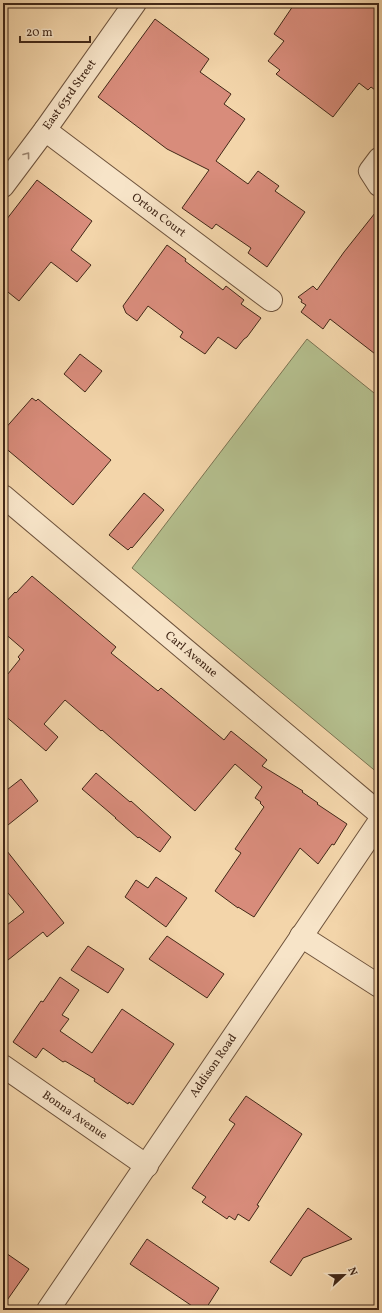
<svg xmlns="http://www.w3.org/2000/svg" width="382" height="1313" font-family="Vollkorn,serif">
<rect width="100%" height="100%" fill="#f3d5aa"/>
<filter id="stains"><feTurbulence type="fractalNoise" baseFrequency=".005" numOctaves="4"/><feColorMatrix values="0 0 0 0 .2 0 0 0 0 .09 0 0 0 0 .02 0 0 0 .5 -.17"/></filter>
<radialGradient id="worn" r=".72"><stop offset=".6" stop-color="#630" stop-opacity="0"/><stop offset="1" stop-color="#630" stop-opacity=".3"/></radialGradient>
<path fill="#b4be8d" stroke="#7b7352" d="M307,339L379,397V774L132,568Z"/>
<path fill="#d88c7b" stroke="#422818" d="M295,3H368L379,11V93L371,87L368,90L359,83L333,117L276,74L280,70L268,61L284,41L274,34Z
M155,19L209,59L200,72L231,94L224,104L245,119L216,161L248,184L258,171L279,186L275,191L305,212L267,267L248,253L251,248L216,224L212,229L182,208L209,170L167,149L98,97Z
M37,180L92,221L71,250L91,265L77,282L51,262L19,301L3,288V224Z
M379,208V357L330,319L323,329L301,312L306,305L301,302L302,300L298,297L313,286L317,290L344,252Z
M167,245L186,259L185,261L223,290L226,286L244,300L241,304L261,318L247,337L244,339L236,349L218,337L205,354L180,337L183,332L148,306L137,321L126,313L123,306Z
M80,354L102,371L85,392L64,374Z
M32,398L36,401L38,399L111,460L73,505L3,446V431Z
M144,493L164,510L132,548L131,547L128,550L109,535Z
M32,576L116,647L111,653L158,691L161,688L224,740L231,731L267,760L262,766L303,791L302,792L318,803L317,804L347,824L334,845L332,844L318,864L300,848L254,917L238,907V908L215,891L241,853L235,849L264,807L260,803L261,802L255,798L262,787L235,764L195,811L102,730L101,731L65,700L44,724L58,737L46,751L3,714V680L20,659L18,657L24,650L3,632V605L15,592L16,593Z
M96,773L130,802L131,801L171,837L160,852L139,837L138,838L115,818H116L82,789Z
M21,779L38,801L3,829V793Z
M3,846L64,923L47,937L43,932L3,964V928L24,912L3,887Z
M156,877L187,898L166,927L125,897L136,880L148,888Z
M167,936L224,974L207,998L149,959Z
M88,946L124,969L108,993L71,970Z
M60,977L79,990L62,1015L69,1019L60,1031L92,1053L122,1009L174,1044L133,1105L129,1102L128,1104L94,1081L95,1079L65,1061L63,1062L43,1048L36,1058L13,1042L41,1001L43,1002Z
M246,1096L302,1134L257,1205L259,1206L249,1221L238,1214L235,1220L229,1216L227,1219L202,1202L206,1197L192,1188L235,1124L229,1120Z
M308,1208L352,1239L303,1258L291,1276L270,1262Z
M147,1239L219,1288L205,1310H198L130,1264Z
M3,1251L29,1269L3,1306Z"/>
<g fill="none" stroke-linecap="round" stroke-linejoin="round">
<defs>
<g id="minor">
<path id="s1" d="M45,130L271,300"/>
<path d="M379,159L370,171L379,185"/>
<path id="s2" d="M3,186L45,130L135,3"/>
<path id="s3" d="M3,496L379,813"/>
<path d="M301,936L379,986"/>
<path id="s4" d="M3,1066L147,1166"/>
<path id="s5" d="M48,1310L379,822"/>
</g>
</defs>
<use href="#minor" stroke="#6e533c" stroke-width="24"/>
<use href="#minor" stroke="#f7e4c8" stroke-width="22"/>
</g>
<defs><path id="oneway-chevron" d="M-2-3.5L2.5 0L-2 3.5" fill="none" stroke-width="1.6" stroke-linecap="round" stroke-linejoin="round"/></defs>
<use stroke="#9c8670" href="#oneway-chevron" transform="translate(27 155) rotate(-53)"/>
<g text-anchor="middle" dominant-baseline="central" stroke-width="3" stroke-linejoin="round" paint-order="stroke">
<g font-size="12" fill="#422818" stroke="#f7e4c8">
<text stroke="none"><textPath href="#s2" startOffset="113">East 63rd Street</textPath></text>
<text stroke="none"><textPath href="#s1" startOffset="142">Orton Court</textPath></text>
<text stroke="none"><textPath href="#s3" startOffset="246">Carl Avenue</textPath></text>
<text stroke="none"><textPath href="#s5" startOffset="295">Addison Road</textPath></text>
<text stroke="none"><textPath href="#s4" startOffset="87">Bonna Avenue</textPath></text>
</g>
</g>
<rect width="382" height="1313" fill="none" stroke="#f3d5aa" stroke-width="16"/>
<rect x="4" y="4" width="374" height="1305" fill="none" stroke="#422818" stroke-width="2"/>
<rect x="8" y="8" width="366" height="1297" fill="none" stroke="#422818"/>
<g transform="translate(344 1275) rotate(68)" stroke="#f7e4c8" stroke-width="3" paint-order="stroke">
<path d="M0-3L7 15L0 10L-7 15Z" fill="#422818"/>
<text y="-6" font-size="11" font-weight="bold" text-anchor="middle" fill="#422818">N</text>
</g>
<path d="M20 36v6h70v-6" fill="none" stroke="#422818" stroke-width="2"/>
<text x="26" y="36" font-size="12" fill="#422818" stroke="#f7e4c8" stroke-width="3" paint-order="stroke">20 m</text>
<rect width="100%" height="100%" filter="url(#stains)"/>
<rect width="100%" height="100%" fill="url(#worn)"/>
</svg>
